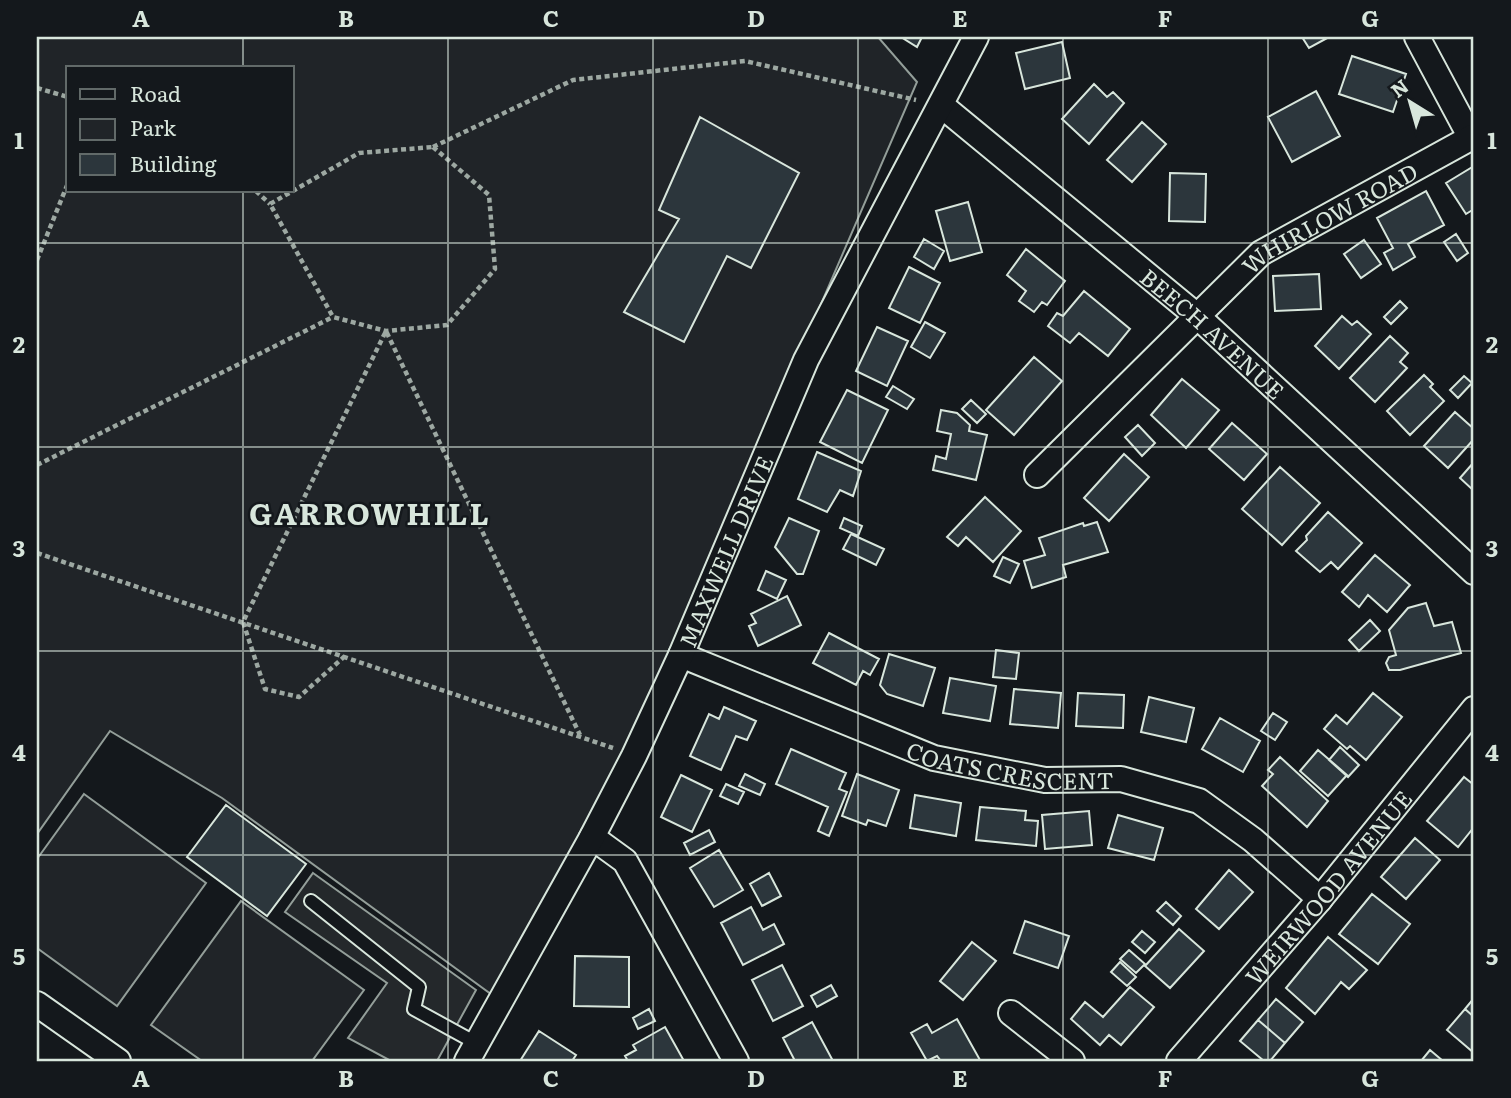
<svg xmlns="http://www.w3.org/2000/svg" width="1511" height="1098" font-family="Literata,serif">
<rect width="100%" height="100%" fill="#14181c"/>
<path fill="#202428" stroke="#939e99" stroke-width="2" fill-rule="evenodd" d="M37,37H878L917,82L674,644L627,745L495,997L222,798L110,731L37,834ZM68,68H292V191H68Z
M84,794L206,883L117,1006L37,948V859Z
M241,901L364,990L312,1061H202L151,1025Z"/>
<path fill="#24282b" stroke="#939e99" stroke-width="2" d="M313,873L476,990L437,1061H391L348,1038L387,983L285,912Z"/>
<path fill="#2c363c" stroke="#d8e6dc" stroke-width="2" d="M901,37H922L917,47Z
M1302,37H1329L1309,48Z
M1062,42L1070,78L1025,89L1016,53Z
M1352,56L1406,74L1393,112L1339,94Z
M1094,84L1107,97L1113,92L1124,103L1089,144L1062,119Z
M1316,91L1340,136L1292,162L1268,117Z
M700,117L799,173L751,268L727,256L684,342L624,312L679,219L659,210Z
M1142,122L1166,144L1132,182L1107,160Z
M1474,166V209L1466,214L1446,183Z
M1170,173L1206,174L1205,222L1169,221Z
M1426,191L1444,225L1408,244L1415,257L1393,270L1384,253L1393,248L1377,218Z
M968,202L982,252L950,261L936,211Z
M1456,234L1468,253L1457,261L1444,242Z
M924,239L944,251L934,269L914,257Z
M1364,240L1381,264L1361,278L1344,254Z
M1026,249L1065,281L1047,305L1042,302L1034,312L1019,301L1026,291L1007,275Z
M909,267L940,283L920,323L889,308Z
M1319,274L1321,309L1275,311L1273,276Z
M1084,291L1130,329L1108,356L1079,333L1070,343L1048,326L1057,313L1063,316Z
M1400,301L1407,308L1391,324L1384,317Z
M1342,316L1352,325L1357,321L1371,334L1339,369L1315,346Z
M925,322L945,333L930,358L911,347Z
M877,327L908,341L887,386L856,371Z
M1390,336L1408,353L1400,362L1407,368L1375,402L1350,378Z
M1034,357L1062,381L1014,435L986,410Z
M1424,375L1433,384L1430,387L1444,401L1410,435L1387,411Z
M1464,376L1472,383L1458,398L1450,390Z
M1182,379L1219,410L1186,448L1151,415Z
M893,386L914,399L907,409L886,397Z
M847,390L888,410L862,463L820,442Z
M971,400L986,414L977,423L962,409Z
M941,410L957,413L970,425L969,431L987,435L976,480L933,470L936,456L946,459L951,434L937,431Z
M1455,412L1474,429V439L1448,468L1424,446Z
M1232,423L1267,454L1244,480L1209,449Z
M1138,425L1155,443L1142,456L1125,437Z
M817,452L861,471L853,496L840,490L827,512L798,499Z
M1124,454L1149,477L1109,521L1084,498Z
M1474,462V491L1460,478Z
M1280,467L1320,503L1282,545L1242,509Z
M985,497L1021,531L993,562L966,537L958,546L947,537Z
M1328,512L1362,543L1338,569L1331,562L1320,572L1296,551L1307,540L1306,536Z
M789,518L819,531L803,574H797L775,547Z
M844,518L862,526L858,536L840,528Z
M1097,522L1108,552L1063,565L1066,577L1032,588L1024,561L1045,555L1039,538L1083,523L1084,526Z
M851,534L884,549L876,565L843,549Z
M1375,555L1410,585L1387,612L1368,595L1359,607L1342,592Z
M1003,557L1019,564L1010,583L994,576Z
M766,571L786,580L777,599L758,590Z
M787,596L801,625L758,646L749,626L756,623L751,614Z
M1426,603L1434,626L1452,622L1461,653L1400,670H1389L1386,663L1389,657L1396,655L1389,630L1408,608Z
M1370,620L1380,631L1359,651L1349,640Z
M829,633L879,659L870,675L863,671L856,685L813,663Z
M996,650L1019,653L1016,679L993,677Z
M889,654L935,668L923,706L887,694L880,685Z
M950,678L996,686L990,721L943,713Z
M1014,689L1061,693L1058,728L1010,724Z
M1078,693L1124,695L1123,728L1076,726Z
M1373,693L1402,717L1366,760L1350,746L1347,749L1324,729L1336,715L1347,724Z
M1149,697L1194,708L1186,742L1141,732Z
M724,707L756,721L747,740L736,736L721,770L690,756L709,714L719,719Z
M1273,713L1287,722L1275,740L1261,731Z
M1220,718L1260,741L1243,772L1202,749Z
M1340,747L1359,765L1348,777L1329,760Z
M791,749L846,773L839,789L847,792L829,836L818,831L828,807L776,784Z
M1318,750L1347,775L1328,796L1300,771Z
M1280,757L1328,801L1307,827L1262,786L1273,774L1268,770Z
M745,774L765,784L760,795L739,786Z
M857,774L899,790L886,826L868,820L866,825L842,816Z
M681,775L712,790L692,832L661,817Z
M1464,777L1474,785V827L1458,847L1427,821Z
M726,784L744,792L738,804L720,796Z
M915,795L961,803L956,836L910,828Z
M226,805L306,864L267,916L187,857Z
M980,807L1026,811L1025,820L1038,821L1036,846L976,840Z
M1089,811L1092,845L1045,849L1042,815Z
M1118,815L1163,828L1154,860L1108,848Z
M709,830L715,842L690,855L684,843Z
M1415,838L1440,860L1406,899L1381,877Z
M719,850L743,890L714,907L690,868Z
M1229,870L1253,892L1219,929L1196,909Z
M769,873L781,896L762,906L750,884Z
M1372,894L1410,924L1378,964L1339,934Z
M1166,902L1181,916L1173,925L1157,911Z
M751,907L763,930L774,924L784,944L743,965L721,923Z
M1025,921L1069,936L1058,968L1014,953Z
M1179,929L1204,951L1170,988L1145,966Z
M1142,931L1155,942L1145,953L1132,942Z
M1328,937L1367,970L1349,989L1341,982L1315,1014L1286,988Z
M972,942L996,961L963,1000L940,981Z
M1129,950L1145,964L1136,973L1120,959Z
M575,956L629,957V1007L574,1006Z
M1120,962L1136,977L1127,986L1111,972Z
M782,965L803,1006L773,1021L752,980Z
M831,985L837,996L817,1007L811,996Z
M1130,987L1154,1007L1121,1045L1109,1035L1100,1045L1071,1019L1085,1002L1103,1017Z
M1474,998V1017L1465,1009Z
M1276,999L1303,1022L1285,1043L1258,1020Z
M649,1009L655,1021L638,1029L633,1018Z
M1465,1009L1474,1017V1053L1447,1030Z
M957,1019L980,1060L941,1061L937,1056L927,1061L911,1033L927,1024L932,1033Z
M1258,1020L1285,1043L1270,1061H1264L1240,1041Z
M812,1022L833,1061H795L783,1038Z
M665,1027L684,1061H628L625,1056L636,1050L633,1045Z
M539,1031L576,1055L572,1061H520Z
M1430,1050L1443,1061H1421Z"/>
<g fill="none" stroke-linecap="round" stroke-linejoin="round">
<defs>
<path id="lane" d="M311,901L419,987L414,1009L476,1043"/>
<g id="street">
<path d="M1417,37L1471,138"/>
<path id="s1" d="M941,105L1197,316L1474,572"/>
<path id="s2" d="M1037,475L1261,253L1474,136"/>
<path id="s3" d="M681,655L934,758L1045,780L1121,779L1199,801L1253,840L1320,899"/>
<path d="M592,837L625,861L736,1061"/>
<path d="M37,1004L118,1061"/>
<path d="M1011,1013L1072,1061"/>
<path id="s4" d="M467,1061L592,837L634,756L681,655L806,360L976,37"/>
<path id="s5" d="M1179,1061L1320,899L1474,709"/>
</g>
</defs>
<use href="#lane" stroke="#d8e6dc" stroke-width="16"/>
<use href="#street" stroke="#d8e6dc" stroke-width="28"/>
<path stroke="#9da8a2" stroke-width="4.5" stroke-dasharray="5 3.5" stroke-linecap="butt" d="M37,88L68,97
M433,147L489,195L495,269L447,325L386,331L333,317L270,204L359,153Z
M433,147L573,80L745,61L916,100
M256,191L270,204
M37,260L68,183
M37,465L333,317
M37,553L613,748
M345,656L299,697L265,689L243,622L386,331L580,735"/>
<use href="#lane" stroke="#14181c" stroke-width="12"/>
<use href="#street" stroke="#14181c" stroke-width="24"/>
</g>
<path fill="none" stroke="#d8e6dc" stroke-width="2" stroke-opacity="0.55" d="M243,37V68M448,37V1061M653,37V1061M858,37V1061M1063,37V1061M1268,37V1061M243,191V1061M37,243H1474M37,447H1474M37,651H1474M37,855H1474"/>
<g text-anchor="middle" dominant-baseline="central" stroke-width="5" stroke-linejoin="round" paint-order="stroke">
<g font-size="23" fill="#d8e6dc" stroke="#14181c">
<text stroke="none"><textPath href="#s2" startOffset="392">WHIRLOW ROAD</textPath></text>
<text stroke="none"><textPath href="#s1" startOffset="355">BEECH AVENUE</textPath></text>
<text stroke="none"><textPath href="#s4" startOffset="572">MAXWELL DRIVE</textPath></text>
<text stroke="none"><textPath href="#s3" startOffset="350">COATS CRESCENT</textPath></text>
<text stroke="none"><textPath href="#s5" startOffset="229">WEIRWOOD AVENUE</textPath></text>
</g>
<g font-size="30" font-weight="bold" letter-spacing="2" fill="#d8e6dc" stroke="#14181c">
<text x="370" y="512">GARROWHILL</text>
</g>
</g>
<rect width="1511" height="1098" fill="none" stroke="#14181c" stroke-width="77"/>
<rect x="66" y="66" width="228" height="126" fill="#14181c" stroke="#626a69" stroke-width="2"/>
<rect x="80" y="89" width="35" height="10" fill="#14181c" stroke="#626a69" stroke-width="2"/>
<text x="130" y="102" font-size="21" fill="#d8e6dc">Road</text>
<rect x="80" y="119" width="35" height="21" fill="#202428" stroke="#626a69" stroke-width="2"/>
<text x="130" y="136" font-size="21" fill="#d8e6dc">Park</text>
<rect x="80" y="154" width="35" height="21" fill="#2c363c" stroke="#626a69" stroke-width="2"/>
<text x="130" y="172" font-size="21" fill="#d8e6dc">Building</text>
<g transform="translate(1410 102) rotate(323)" stroke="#14181c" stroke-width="5" paint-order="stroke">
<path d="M0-5L12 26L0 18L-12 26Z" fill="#d8e6dc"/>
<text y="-10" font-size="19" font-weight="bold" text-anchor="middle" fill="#d8e6dc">N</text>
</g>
<rect x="38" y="38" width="1434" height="1022" fill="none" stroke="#d8e6dc" stroke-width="2.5"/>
<g font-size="23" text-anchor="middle" font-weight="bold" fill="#d8e6dc">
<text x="141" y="27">A</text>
<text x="346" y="27">B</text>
<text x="551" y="27">C</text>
<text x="756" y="27">D</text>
<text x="960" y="27">E</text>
<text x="1165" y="27">F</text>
<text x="1370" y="27">G</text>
<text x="19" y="149">1</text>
<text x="1492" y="149">1</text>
<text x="19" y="353">2</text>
<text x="1492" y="353">2</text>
<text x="19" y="557">3</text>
<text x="1492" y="557">3</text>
<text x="19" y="761">4</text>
<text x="1492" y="761">4</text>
<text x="19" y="965">5</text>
<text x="1492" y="965">5</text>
<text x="141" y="1087">A</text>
<text x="346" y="1087">B</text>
<text x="551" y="1087">C</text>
<text x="756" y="1087">D</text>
<text x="960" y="1087">E</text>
<text x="1165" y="1087">F</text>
<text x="1370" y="1087">G</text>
</g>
</svg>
